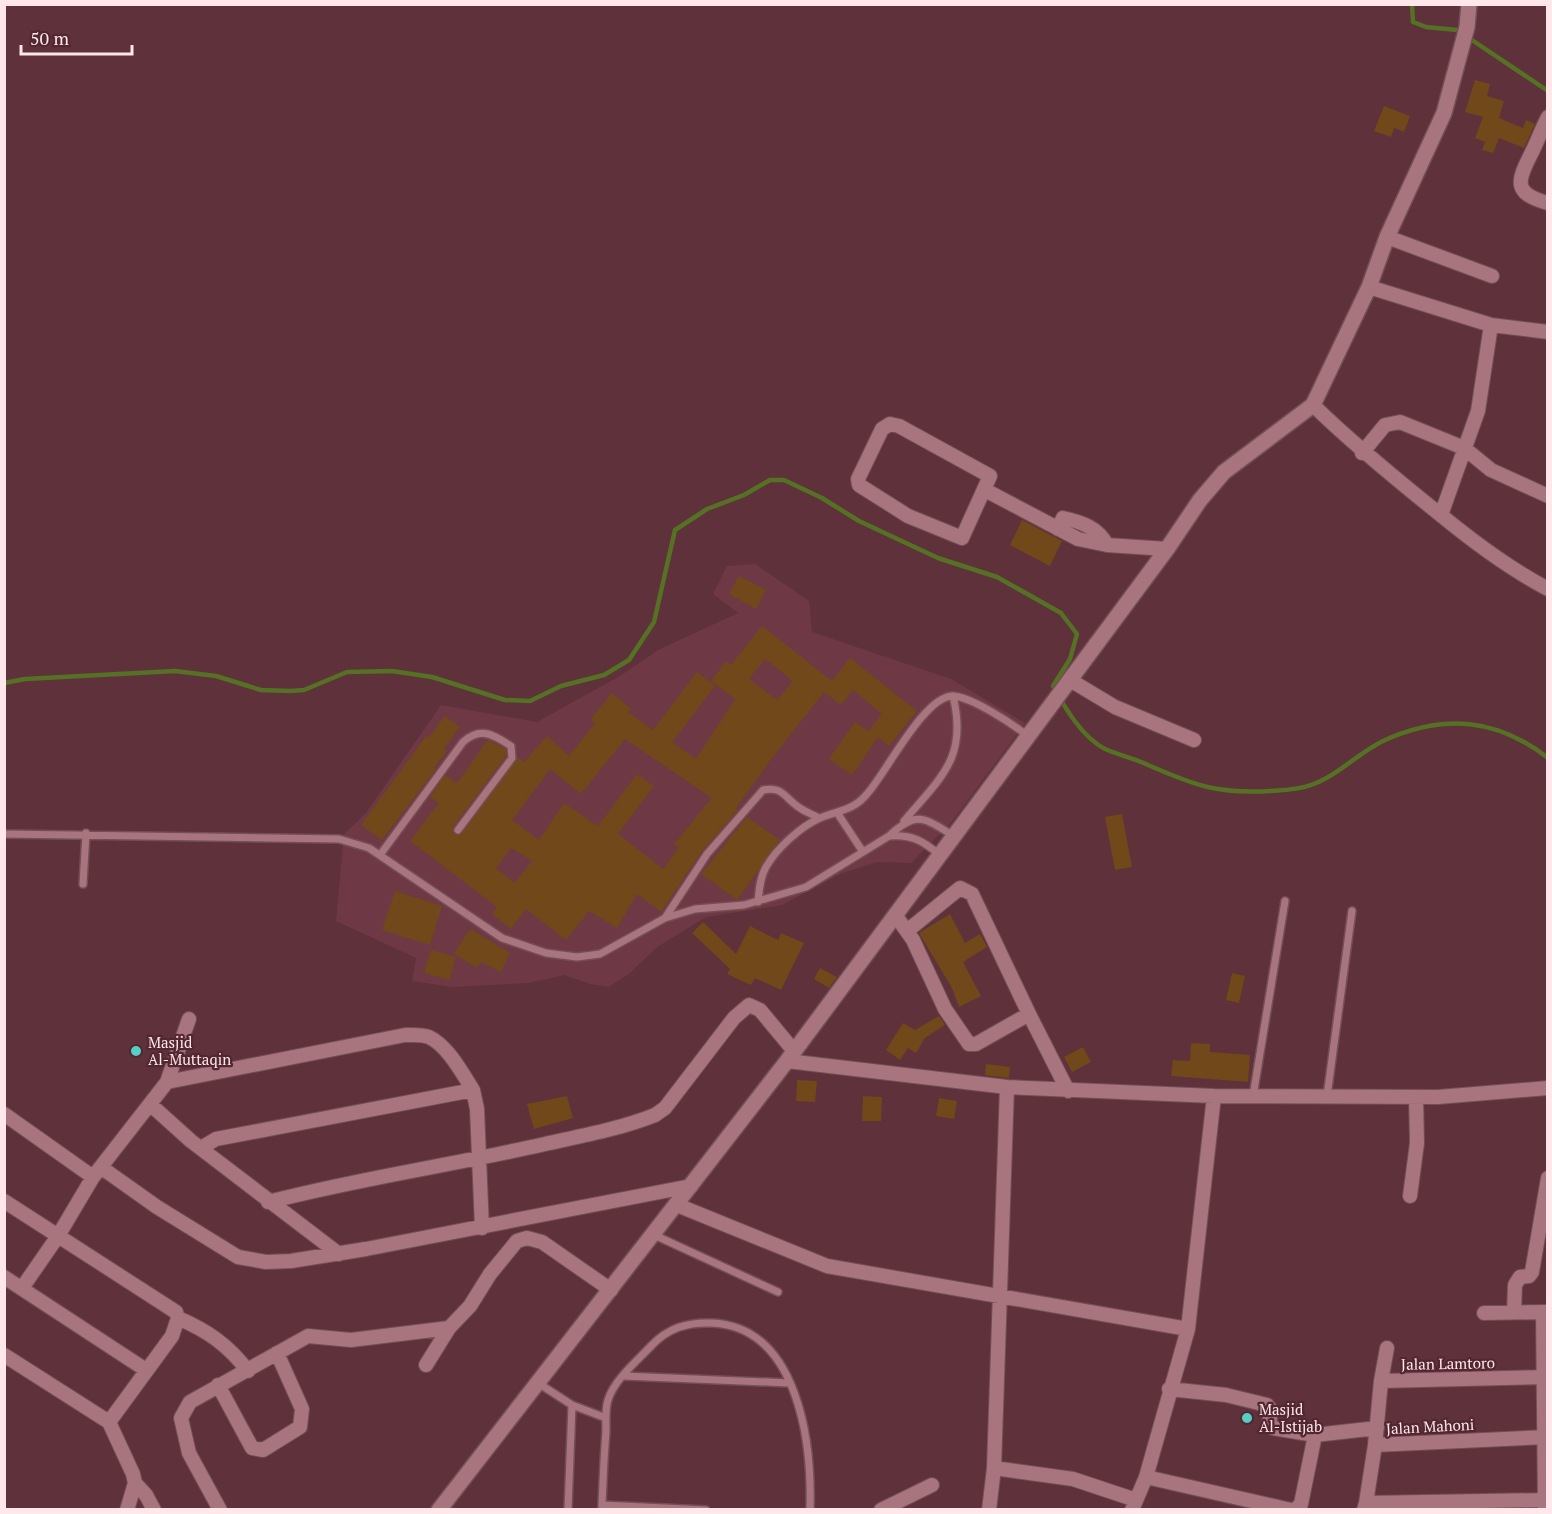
<svg xmlns="http://www.w3.org/2000/svg" width="1552" height="1514" font-family="'PT Serif',serif">
<rect width="100%" height="100%" fill="#5f313b"/>
<path fill="#6e3944" d="M755,564L809,601L812,632L951,679L1025,723L950,824L911,863L877,862L840,874L782,905L706,917L657,947L630,973L609,987L590,984L564,975L529,983L452,987L412,981L416,958L336,921L344,834L366,813L441,705L537,722L620,676L658,650L738,613L713,594L727,566Z"/>
<g fill="none" stroke-linecap="round" stroke-linejoin="round">
<path stroke="#557124" stroke-width="4.5" d="M1412,4L1413,22L1426,27L1457,30L1548,91
M4,683L25,679L175,671L216,676L261,690L290,691L304,690L347,672L392,671L432,677L505,700L530,701L561,686L604,675L629,660L654,622L675,530L707,509L744,495L770,480H784L822,498L859,521L938,558L997,577L1061,613L1077,634L1070,659L1053,686C1065,708 1082,737 1105,749C1118,755 1134,758 1148,765C1196,786 1218,794 1271,791C1284,790 1298,790 1311,785C1339,775 1359,752 1385,740C1444,714 1497,718 1548,758"/>
</g>
<path fill="#704819" fill-rule="evenodd" d="M1475,80L1490,84L1487,96L1504,101L1499,118L1523,128L1526,120L1535,124L1524,148L1499,138L1493,153L1482,150L1485,142L1475,138L1483,117L1465,112Z
M1384,106L1410,116L1404,132L1394,128L1391,137L1374,131Z
M1022,520L1062,541L1050,566L1010,545Z
M739,576L766,590L756,609L729,594Z
M762,626L832,681L850,658L917,711L889,746L878,737L852,775L829,759L855,722L868,731L882,714L853,690L841,705L824,692L769,762L736,808L738,810L702,851L661,912L637,894L617,928L589,911L566,940L526,909L511,929L492,914L497,907L410,841L439,803L430,797L445,775L457,783L488,740L506,749V756L453,827V832L457,835L462,833L518,757L524,762L547,736L569,756L595,723L591,719L612,693L631,709L628,712L653,730L697,672L715,686L672,742L696,759L735,699L711,681L726,661L731,665ZM765,659L793,681L777,700L749,679ZM625,739L712,798L674,844L679,847L663,869L618,834L654,786L637,774L598,826L564,803L539,840L512,820L550,769L581,794ZM511,848L532,861L515,883L496,868Z
M445,716L460,727L444,749L447,751L434,768L436,769L382,840L361,825L426,736L428,738Z
M1122,814L1132,867L1115,870L1105,817Z
M747,817L780,840L737,900L701,874Z
M395,891L442,906L430,945L382,930Z
M950,914L965,943L980,934L987,947L963,962L981,996L959,1007L952,988L919,933Z
M703,922L736,954L750,926L778,940L781,933L804,943L781,990L755,978L751,985L727,974L730,969L692,933Z
M470,929L510,953L501,972L481,962L478,968L454,954Z
M431,950L456,957L449,980L424,973Z
M820,968L837,977L829,988L814,979Z
M1232,973L1245,976L1239,1003L1226,1000Z
M939,1016L945,1025L925,1038L916,1053L908,1048L900,1060L886,1050L903,1023L915,1030Z
M1191,1043L1210,1044V1052L1250,1055L1248,1082L1171,1076L1173,1060L1190,1061Z
M1083,1047L1091,1062L1072,1072L1064,1057Z
M986,1064L1010,1067L1009,1078L985,1075Z
M797,1080L817,1081L815,1102L796,1101Z
M567,1096L573,1118L534,1129L527,1104Z
M863,1096L882,1097L881,1121H862Z
M939,1098L957,1101L954,1119L936,1116Z"/>
<g fill="none" stroke-linecap="round" stroke-linejoin="round">
<defs>
<path id="service" d="M838,814L863,852
M904,821C941,777 968,758 953,696
M4,834L339,839L369,848L502,938L546,953L577,957L600,954L665,918L695,909L744,905L806,887L889,836C912,834 923,841 940,855
M889,836C917,810 924,818 954,836
M380,855L463,742C481,726 494,735 511,746L512,758L458,830
M83,884L86,833
M758,902C759,891 760,877 766,867C777,848 800,827 820,818C839,810 853,811 867,794C886,773 924,697 952,696C971,696 1014,725 1029,737
M665,918L707,854L763,790C781,786 784,796 797,806C803,811 812,814 819,818
M1253,1096L1285,901
M1327,1096L1352,911
M652,1234L778,1292
M624,1376L789,1383
M538,1383L572,1405L606,1418
M602,1505C603,1480 604,1456 606,1432C606,1422 605,1409 608,1400C614,1380 637,1361 651,1346C668,1328 687,1322 712,1323C799,1327 812,1444 810,1510
M602,1507V1505L706,1510
M568,1509L572,1405"/>
<path id="minor" d="M1548,117C1542,128 1538,140 1532,152C1518,180 1511,193 1548,203
M1387,237L1492,276
M1369,287L1491,325L1548,332
M1313,405C1354,445 1397,480 1442,516C1475,543 1510,569 1548,589
M890,424L899,426L990,476L962,538L908,516L859,485L858,479L882,429Z
M1362,453L1385,425L1400,422L1464,448L1491,470L1548,496
M985,490L1078,539L1107,545L1167,549
M1441,515L1478,411L1491,325
M1058,529L1063,518C1082,522 1098,528 1107,545
M1070,680L1115,707L1194,740
M896,916L913,940L945,1009L969,1044H976L1029,1014L1068,1091
M907,931L960,888L972,894L1029,1014
M787,1061L1007,1087L994,1468L989,1510
M167,1082L189,1019
M1007,1087L1214,1096L1188,1329
M1214,1096L1438,1097L1548,1088
M151,1105L191,1141L339,1254
M4,1114L93,1177
M201,1148L216,1139L473,1090L477,1109L482,1228
M102,1168L157,1207L238,1257L266,1262L291,1261L366,1249L691,1186
M1410,1196L1417,1143L1416,1097
M4,1201L176,1312L178,1318L172,1336L109,1422
M268,1202C360,1178 453,1165 545,1144C581,1136 620,1129 655,1115L665,1108L734,1018L749,1005L760,1010L794,1051
M677,1205L827,1266L1188,1329L1146,1477L1132,1510
M4,1277L146,1370
M22,1288L58,1236L93,1177L167,1082L405,1035C413,1035 422,1034 429,1037C448,1046 462,1073 473,1090
M1514,1312L1515,1285L1520,1277L1529,1276L1532,1272L1548,1178
M1543,1312L1545,1510
M1484,1313L1548,1312
M178,1318C208,1331 228,1345 248,1371
M4,1355L109,1422L133,1474L135,1483L127,1510
M426,1365L449,1328
M1381,1381L1387,1348
M218,1385L252,1448L263,1450L300,1427L302,1409L277,1353
M1169,1389L1226,1395L1267,1405L1271,1410L1269,1424L1273,1428L1315,1435L1377,1428
M1375,1445L1381,1381L1548,1377
M994,1468L1073,1479L1136,1500
M1146,1477L1291,1510
M135,1483L146,1495L154,1510
M1366,1503L1375,1445L1548,1437
M220,1510L189,1453L181,1418L190,1402L308,1336L351,1340L449,1328L470,1306L490,1274L517,1241L527,1238L542,1242L611,1290
M881,1510L932,1485
M1295,1510L1301,1504L1315,1435
M1364,1510L1366,1503L1548,1500"/>
<path id="tertiary" d="M439,1510L787,1061L1167,549L1200,500L1224,472L1313,405L1369,287L1387,237L1444,113L1467,27L1469,4"/>
</defs>
<use href="#service" stroke="#734e56" stroke-width="10"/>
<use href="#minor" stroke="#734e56" stroke-width="16"/>
<use href="#tertiary" stroke="#734e56" stroke-width="18"/>
<use href="#service" stroke="#a8747e" stroke-width="7"/>
<use href="#minor" stroke="#a8747e" stroke-width="14"/>
<use href="#tertiary" stroke="#a8747e" stroke-width="15"/>
</g>
<g fill="#56cec3" stroke="#532731" stroke-width="2">
<circle cx="136" cy="1051" r="6"/>
<circle cx="1247" cy="1418" r="6"/>
</g>
<g text-anchor="middle" dominant-baseline="central" stroke-width="4.5" stroke-linejoin="round" paint-order="stroke">
<g font-size="15" fill="#ffe7eb" stroke="#532731" text-anchor="start">
<text x="148" y="1042">Masjid<tspan x="148" dy="17">Al-Muttaqin</tspan></text>
<text x="1259" y="1409">Masjid<tspan x="1259" dy="17">Al-Istijab</tspan></text>
</g>
<g font-size="15" fill="#ffe7eb" stroke="#532731">
<text transform="translate(1448 1363) rotate(-1)">Jalan Lamtoro</text>
<text transform="translate(1430 1426) rotate(-3)">Jalan Mahoni</text>
</g>
</g>
<rect width="1552" height="1514" fill="none" stroke="#ffe7eb" stroke-width="12"/>
<path d="M21 45v9h111v-9" fill="none" stroke="#ffe7eb" stroke-width="3"/>
<text x="30" y="45" font-size="18" fill="#ffe7eb" stroke="#532731" stroke-width="4.5" paint-order="stroke">50 m</text>
</svg>
